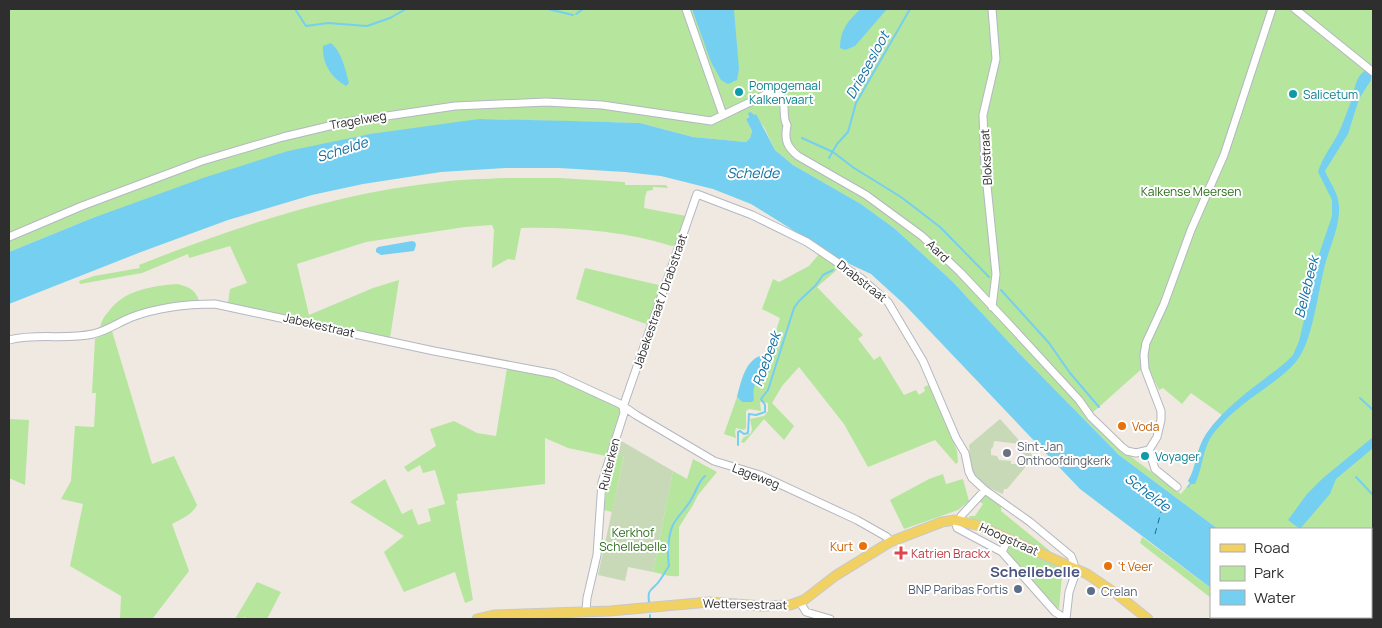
<svg xmlns="http://www.w3.org/2000/svg" width="1382" height="628" font-family="Manrope,sans-serif">
<rect width="100%" height="100%" fill="#efe9e1"/>
<path fill="#b6e59e" fill-rule="evenodd" d="M9,9H1373V619H1336L1333,617H1371V529H1218L1119,455L1018,352L952,281L894,228L861,204L793,165L775,150L764,127L754,115L749,116L746,119L752,131L750,138L746,142L693,137L640,123L479,119L90,219L9,252ZM1145,366L1148,368L1159,390L1163,388L1182,404L1191,393L1222,415C1212,427 1201,439 1197,455C1194,464 1194,472 1188,481L1190,483L1181,494L1126,453L1091,414Z
M506,178H559L625,182V185H666L668,188L653,187V190L647,191L645,197L644,208L686,216L675,245L672,246C623,231 572,227 521,228L515,260L508,259L492,268L494,230L492,225L465,227L366,242L297,264L309,315L373,288L399,280L390,338L228,303L230,289L247,283L230,246L189,258L188,254L142,273L80,284L79,281L94,276L140,268L139,265C237,226 337,193 441,182C463,179 484,179 506,178Z
M819,254L839,268L817,287L863,335L858,339L874,360L880,356L904,395L916,390L919,395L925,391L924,387L931,384L957,451L958,462L956,464L935,440L868,467L844,424L799,367L782,386L772,403L794,426L784,440L764,419L744,443L741,442L743,438L751,433L752,429L750,419L764,416L768,411V403L760,402L761,411L749,409L746,411V428L744,430L736,428L735,432L736,438L724,434L737,397L742,402L753,395L754,382L766,362L780,318L762,309L773,279L779,282L809,266Z
M585,268L663,286L649,325L576,299Z
M177,284C190,287 195,289 200,303L139,318L112,331L152,464L174,456L197,505C192,515 181,519 172,524L189,571L153,618L155,619H120L121,596L70,566L83,504L61,499L71,481L75,426L94,427L96,393H92L95,339L109,332H100C100,322 103,318 109,311C124,290 152,286 177,284Z
M507,368L567,381L621,408L606,456L568,448L545,438V484L457,494L458,500L456,501L473,600L465,603L455,572L404,592L384,552L404,536L350,502L385,479L402,514L412,509L418,525L431,521L428,509L445,504L435,470L423,473L420,465L408,472L404,467L436,446L430,429L454,421L477,433L496,436Z
M9,419L29,420L25,485L9,478Z
M614,453L624,455L612,512L604,510L608,479Z
M693,459L717,472L698,495L693,505L679,527V576C665,577 665,574 653,572L673,471L687,479Z
M943,474L946,484L963,479L969,501L958,510L904,529L890,500L929,479Z
M985,494L988,495L1001,504V511L1050,551L1049,552L970,518L969,516H975L983,504L979,501Z
M1142,537L1211,588V598L1140,543Z
M1010,543L1066,569L1067,576H1062L1059,609L1049,601L1006,551Z
M257,582L281,592L267,619H248L244,617L243,619H235Z"/>
<path fill="#c8d9b8" fill-rule="evenodd" d="M1000,419L1034,457L1007,489H1004L1003,494C993,490 974,481 971,469C969,462 970,452 969,445ZM994,441L1020,444L1023,454L1021,464H1011V461L999,460L997,456L991,455V449L993,447Z
M618,439L673,471L653,572L628,567L625,581L598,575L624,456L614,453Z"/>
<path fill="#75cff0" d="M692,9L734,10L739,69L737,80L728,84L721,80L711,62Z
M861,9H887L855,46L845,50L840,48C840,30 848,20 861,9Z
M331,43C342,52 345,69 349,83L346,86C331,77 322,64 323,46Z
M1366,70L1371,74V80L1359,99L1348,134L1325,171C1330,183 1338,192 1339,206C1340,227 1330,245 1325,265C1318,291 1313,339 1298,359C1289,371 1276,380 1264,389C1245,402 1227,416 1213,434C1202,449 1203,468 1195,484H1191L1188,488L1187,487L1190,483L1188,481C1197,466 1196,449 1206,434C1227,404 1258,385 1286,362L1293,355L1299,341L1304,320L1310,281L1332,216V200L1318,172C1322,158 1331,147 1338,134C1343,124 1346,114 1350,104C1355,92 1354,77 1366,70Z
M751,112L754,115L756,114L775,150L793,165L861,204L894,228L952,281L1018,352L1119,455L1218,529H1211V588L1080,489L904,304L871,274L841,260L751,204L713,189L661,176L625,172L559,168H505L441,172L363,184L312,195L228,220L141,252L9,304V252L90,219L203,178L288,151L370,134L479,119L572,121L640,123L693,137L746,142L750,138L752,131L746,119L749,117L748,113Z
M412,241L415,242L416,245L414,251L381,255L376,252V249L378,247Z
M763,355H768C763,372 751,380 754,400L752,402H742L737,397C741,382 745,359 763,355Z
M1373,437V448L1336,479L1330,494L1300,529L1288,520L1307,494L1323,478Z"/>
<g fill="none" stroke-linecap="round" stroke-linejoin="round">
<path stroke="#75cff0" stroke-width="2" d="M295,9L306,26L328,23L367,26L390,18L406,9
M548,9L573,15
M576,14L583,9
M802,138L833,152L854,168L901,197L940,227L989,277
M829,158L837,144L848,132L856,103L910,9
M1001,290L1049,343L1070,373L1099,407
M1360,398L1373,410
M738,445V432L740,431L744,434L748,433L749,414L756,415L765,412V405L761,399L768,390L794,308L799,301L816,285L823,275L833,270
M1356,477L1373,495
M649,602C647,587 653,591 660,580C663,576 666,570 669,566C667,554 668,533 674,523C679,515 686,508 691,500C696,492 698,482 705,476
M650,615V619"/>
<path stroke="#0d6fa3" stroke-width="1" stroke-dasharray="6 5" stroke-linecap="butt" d="M1155,534L1164,501"/>
<defs>
<path id="minor" d="M686,9L723,115
M992,9L996,59L983,115L985,166L996,274L992,307
M1295,9L1373,72
M9,237L82,206L202,161L283,137L346,122L455,106L546,102L602,105L711,121L765,95C794,91 779,114 787,125C784,140 787,147 798,156L866,195L922,236L960,272L1007,322L1079,400L1091,417L1122,447L1127,451L1136,453L1149,450L1157,437L1161,420V411L1145,369L1144,355L1146,343L1164,304L1191,230L1224,155L1272,9
M9,340C37,333 65,340 93,334C107,331 119,322 132,317C159,307 187,304 215,304L434,351L555,374L620,404L636,415L714,461L760,475L857,520L887,537L890,542
M1149,450L1155,469L1177,487
M955,520L957,528L1002,552L1055,612L1066,619
M961,520V516L985,490
M1002,552L1008,539
M800,602L806,612L830,619
M586,611L587,598L597,555L602,482L624,413L623,407L697,194L752,215L807,242L862,279L888,302L923,361L956,438L965,453L969,472L972,478L985,490L1030,522L1071,556L1074,564V567
M1066,619L1069,592L1077,569"/>
<path id="major" d="M477,619L494,615L610,611L709,602L763,606L790,605L804,600L835,576L890,542L942,522L955,520L980,526L1087,574L1118,595L1148,619"/>
</defs>
<use href="#minor" stroke="#b4b7c1" stroke-width="9"/>
<use href="#major" stroke="#c9c9c9" stroke-width="11"/>
<use href="#minor" stroke="#fff" stroke-width="7"/>
<use href="#major" stroke="#f2d163" stroke-width="9"/>
</g>
<g fill="#0f9aa8" stroke="#fff" stroke-width="2">
<circle cx="739" cy="92" r="5"/>
<circle cx="1293" cy="94" r="5"/>
<circle cx="1145" cy="456" r="5"/>
</g>
<g fill="#e8710a" stroke="#fff" stroke-width="2">
<circle cx="1122" cy="426" r="5"/>
<circle cx="863" cy="546" r="5"/>
<circle cx="1108" cy="566" r="5"/>
</g>
<circle fill="#6b7280" stroke="#fff" stroke-width="2" cx="1007" cy="453" r="5"/>
<path fill="#e0444e" stroke="#fff" stroke-width="2" d="M898.5 545.5h5v5h5v5h-5v5h-5v-5h-5v-5h5z"/>
<g fill="#5c6f8a" stroke="#fff" stroke-width="2">
<circle cx="1018" cy="589" r="5"/>
<circle cx="1091" cy="591" r="5"/>
</g>
<g text-anchor="middle" dominant-baseline="central" stroke-width="4" stroke-linejoin="round" paint-order="stroke">
<g font-size="12" fill="#0d838f" stroke="#fff" text-anchor="start">
<text x="749" y="85">Pompgemaal<tspan x="749" dy="14">Kalkenvaart</tspan></text>
<text x="1303" y="94">Salicetum</text>
<text x="1155" y="456">Voyager</text>
</g>
<g font-size="12" fill="#2e2e2e" stroke="#fff">
<text transform="translate(358 120) rotate(-10)">Tragelweg</text>
<text transform="translate(986 157) rotate(-93)">Blokstraat</text>
<text transform="translate(938 251) rotate(44)">Aard</text>
<text transform="translate(862 281) rotate(38)">Drabstraat</text>
<text transform="translate(660 301) rotate(-71)">Jabekestraat / Drabstraat</text>
<text transform="translate(319 325) rotate(13)">Jabekestraat</text>
<text transform="translate(609 464) rotate(-76)">Ruiterken</text>
<text transform="translate(756 476) rotate(21)">Lageweg</text>
<text transform="translate(1009 539) rotate(24)">Hoogstraat</text>
<text transform="translate(745 604) rotate(1)">Wettersestraat</text>
</g>
<g font-size="12" fill="#2c6e1b" stroke="#fff">
<text x="1191" y="191">Kalkense Meersen</text>
<text x="633" y="532">Kerkhof<tspan x="633" dy="14">Schellebelle</tspan></text>
</g>
<g font-size="12" fill="#c56008" stroke="#fff" text-anchor="start">
<text x="1132" y="426">Voda</text>
<text x="853" y="546" text-anchor="end">Kurt</text>
<text x="1118" y="566">'t Veer</text>
</g>
<g font-size="12" fill="#5b616d" stroke="#fff" text-anchor="start">
<text x="1017" y="446">Sint-Jan<tspan x="1017" dy="14">Onthoofdingkerk</tspan></text>
</g>
<g font-size="12" fill="#be3a42" stroke="#fff" text-anchor="start">
<text x="911" y="553">Katrien Brackx</text>
</g>
<g font-size="12" fill="#4e5e75" stroke="#fff" text-anchor="end">
<text x="1008" y="589">BNP Paribas Fortis</text>
<text x="1101" y="591" text-anchor="start">Crelan</text>
</g>
<g font-size="14" font-style="italic" fill="#0d6fa3" stroke="#fff">
<text transform="translate(867 65) rotate(-61)">Driesesloot</text>
<text transform="translate(342 149) rotate(-18)">Schelde</text>
<text x="753" y="172">Schelde</text>
<text transform="translate(1306 287) rotate(-76)">Bellebeek</text>
<text transform="translate(766 359) rotate(-70)">Roebeek</text>
<text transform="translate(1148 492) rotate(37)">Schelde</text>
</g>
<g font-size="15" font-weight="bold" fill="#4d5680" stroke="#fff">
<text x="1035" y="571">Schellebelle</text>
</g>
</g>
<rect width="1382" height="628" fill="none" stroke="#2e2e2e" stroke-width="20"/>
<rect x="1210" y="528" width="162" height="90" fill="#ffffff" stroke="#ababab"/>
<rect x="1220" y="544" width="25" height="8" fill="#f2d163" stroke="#ababab"/>
<text x="1254" y="553" font-size="15" fill="#2e2e2e">Road</text>
<rect x="1220" y="566" width="25" height="15" fill="#b6e59e" stroke="#ababab"/>
<text x="1254" y="578" font-size="15" fill="#2e2e2e">Park</text>
<rect x="1220" y="590" width="25" height="15" fill="#75cff0" stroke="#ababab"/>
<text x="1254" y="603" font-size="15" fill="#2e2e2e">Water</text>
</svg>
